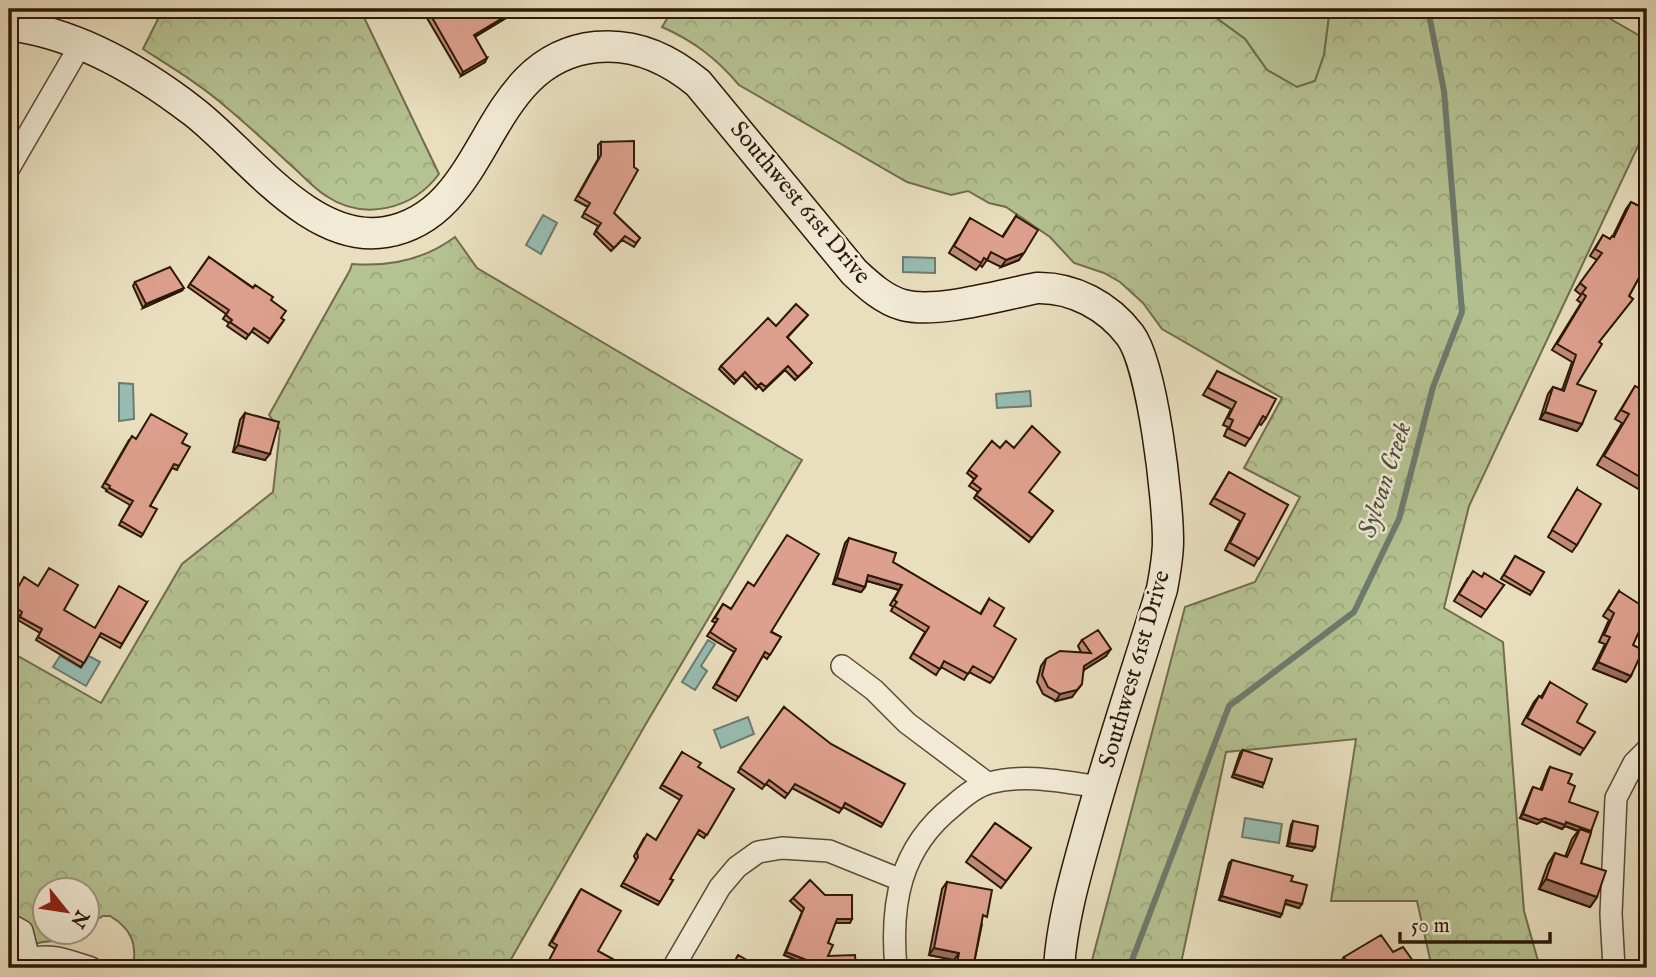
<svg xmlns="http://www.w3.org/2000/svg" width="1656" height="977" font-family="'IM FELL English',serif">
<defs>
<pattern id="forest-crowns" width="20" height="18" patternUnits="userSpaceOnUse" patternTransform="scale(1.75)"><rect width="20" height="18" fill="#b5c292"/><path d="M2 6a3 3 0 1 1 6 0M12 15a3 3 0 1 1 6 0" fill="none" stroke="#9ca67c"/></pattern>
</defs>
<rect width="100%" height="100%" fill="#e9dfbf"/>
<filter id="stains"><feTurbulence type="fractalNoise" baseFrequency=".00286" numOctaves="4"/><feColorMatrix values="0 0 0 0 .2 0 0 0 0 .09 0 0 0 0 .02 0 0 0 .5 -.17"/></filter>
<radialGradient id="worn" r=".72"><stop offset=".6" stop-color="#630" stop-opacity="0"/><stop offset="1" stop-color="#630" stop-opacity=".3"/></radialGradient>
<path fill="#b5c292" stroke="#716d4d" stroke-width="2" d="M1204,9H1330L1324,55L1315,81L1297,87L1267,70L1245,39Z"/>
<path fill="url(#forest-crowns)" stroke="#716d4d" stroke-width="2" d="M163,9H360L439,174C412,210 364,221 326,196C314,188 304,177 294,168C271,147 249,126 226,107C201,85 171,67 143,49Z
M673,9H1204L1245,39L1267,70L1297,87L1315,81L1324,55L1330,9H1593L1647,40V127L1469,506L1444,608L1503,642L1524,911L1540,968H1432L1417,901H1331L1356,739L1226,752L1180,968H1090L1185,607L1255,582L1300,497L1244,468L1282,398L1162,329L1143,303L1120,282L1104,273L1074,263L1050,237L1006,207L989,203L968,191L951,195L907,182L739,85C717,59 694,41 662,27Z
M455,237L477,268L802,460L647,722L506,968H133C137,944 132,929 110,916H103L88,925V890H46V932L80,933L71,939L43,942L11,949L9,952V651L101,703L182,564L273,492L280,430L269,415L350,270L352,264C390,267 424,260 455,237Z"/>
<path fill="#97bdb2" stroke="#6d7b6e" stroke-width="2" d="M543,215L557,223L541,254L526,245Z
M903,257L935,258V273L903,272Z
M119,383L133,384L134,419L119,421Z
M1030,391L1031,406L997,408L996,394Z
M708,640L715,644L701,666L707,671L695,690L682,682Z
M60,656L81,668L89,656L100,662L86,686L53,667Z
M748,717L754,734L721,748L714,730Z
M1245,818L1282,824L1279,843L1242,837Z"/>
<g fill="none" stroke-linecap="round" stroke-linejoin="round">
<path stroke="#6d7b6e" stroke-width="6" d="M1129,968L1229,706L1354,612L1399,519L1433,387L1462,312L1444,91L1428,9"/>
<defs>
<path id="street" d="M9,168L81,44
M842,666L874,690L907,723L987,783
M9,924L22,931L29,959
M29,959C51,953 69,961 91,968
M673,968L720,887L737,867L758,852L782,848L829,851L901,880
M896,968C890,903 900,848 953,806C963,797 977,786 989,783C1025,773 1064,782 1100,787
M1614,968L1611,914L1616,798L1634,763L1647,750"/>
<path id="secondary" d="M9,25C76,33 141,71 194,112C247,153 311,245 386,232C493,213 480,59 596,47C635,43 668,58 698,83L854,272C868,285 884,300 903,305C937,314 1001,295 1037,288C1073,287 1108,306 1130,335C1153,366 1168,500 1168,541C1168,557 1165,573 1162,589C1138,667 1112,744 1090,823C1077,870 1062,919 1059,968"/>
</defs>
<use href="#street" stroke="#5c4a36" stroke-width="24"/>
<use href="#secondary" stroke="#2d1808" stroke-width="33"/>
<use href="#street" stroke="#f1ead5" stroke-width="21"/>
<use href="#secondary" stroke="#f1ead5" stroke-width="30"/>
</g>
<path fill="#bf8a7a" stroke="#2d1808" stroke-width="2" d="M513,12L511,15L475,37L485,62L461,76L427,18L430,14Z
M601,142L614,213L640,238L634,247L622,240L611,251L594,234L598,226L582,217L588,207L575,200L598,159V145Z
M1647,195V263L1629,296L1633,299L1599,342L1577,384L1582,424L1577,431L1540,419L1548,394L1553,387L1562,390L1572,362L1552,350L1581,303L1577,300L1581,295L1575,290L1597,260L1590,256L1603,235L1610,239L1613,236L1626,209L1631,202L1641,207Z
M1016,216L1019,260L1001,267L987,260L982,267L980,265L976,270L949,253L970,218L1002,237Z
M209,257L271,300L281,318L284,320L268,343L251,331L246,339L227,326L229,323L223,319L226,314L188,287Z
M135,282L181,291L143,308L133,286Z
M808,315L787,338L809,367L795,380L785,370L763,391L759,386L756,389L742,375L734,384L719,369L721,366L776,326Z
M1647,353V369L1640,362Z
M1217,371L1266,418L1261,425L1259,424L1245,446L1224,436L1228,427L1223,425L1231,409L1203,395Z
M1635,386L1647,393V494L1597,465L1622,423L1615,419Z
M245,413L265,460L233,452L240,420Z
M136,438L182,443L179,466L177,470L172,468L150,506L143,534L141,537L119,525L130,505L106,491L107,490L102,487L129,440Z
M992,441L1029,492L1053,511L1029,542L974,498L978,492L969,486L974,479L967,473Z
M1229,472L1288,505L1254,566L1225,550L1240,521L1210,504Z
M1577,489V545L1572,552L1548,537Z
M849,538L893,562L980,614L989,599L994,626V678L990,683L969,672L964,680L941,667L936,675L910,658L925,632L891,611L893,607L890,605L899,590L867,581L865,587L861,592L833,584L845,543Z
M1515,556L1544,572L1530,595L1501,579Z
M1482,577L1504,585L1481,617L1454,601L1468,578Z
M1619,591L1633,645L1631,676L1626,682L1593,669L1605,644L1599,642L1609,620L1603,616Z
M147,602L120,648L99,636L81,667L36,640L40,633L18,620L20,616L9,609V603L64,610L94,628Z
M723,604L781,637L767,659L763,656L736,701L713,688L734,652L707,636L716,623L712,621Z
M1082,640L1106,656L1084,670L1072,697L1056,701L1043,694L1037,682L1041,666L1046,659L1081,652L1078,646Z
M1550,682L1577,722L1595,732L1580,755L1522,724L1534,702L1539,696L1541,697Z
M784,707L883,824L881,827L843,807L839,813L792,788L785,798L766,784L762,789L738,772Z
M1243,750L1262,787L1232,777L1240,753Z
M682,752L698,767L734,789L704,838L696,833L670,879L673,880L658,905L621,886L636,861L634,856L644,838L656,840L680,800L660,788Z
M1550,767L1569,802L1591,831L1581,863L1597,897L1590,907L1539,889L1548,864L1555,853L1565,857L1572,839L1578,831L1565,826L1562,829L1542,821L1537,824L1520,818L1531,791L1533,787L1540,790L1548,770Z
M1293,821L1315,847L1312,851L1287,846L1291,825Z
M995,823L1031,848L1001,888L966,862Z
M1232,860L1291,881L1299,908L1285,904L1280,917L1219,900L1229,863Z
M947,882L982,924L973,968H952L954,960L929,955L942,889Z
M579,892L598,951L617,968H567L564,967L555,949L549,945Z
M793,898L850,923H835L828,943V956L856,968H816L784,955L802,912L790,901Z
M1393,952L1418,968H1342L1339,964L1344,957Z"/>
<path fill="#9b7063" stroke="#2d1808" stroke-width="2" d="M513,12L511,15L471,39L474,35Z
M487,58L485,62L461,76L463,72Z
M1024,253L1019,260L1001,267L1006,260Z
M184,288L181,291L143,308L146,304Z
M1545,412L1582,424L1577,431L1540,419Z
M238,445L270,454L265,460L233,452Z
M868,575L902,585L899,590L864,580Z
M837,578L865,587L861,592L833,584Z
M1111,649L1106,656L1079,673L1084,666Z
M1598,662L1631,676L1626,682L1593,669Z
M1082,684L1072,697L1056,701L1060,694Z
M1234,774L1264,783L1262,787L1232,777Z
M1523,814L1566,822L1591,831L1588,834L1565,826L1562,829L1542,821L1537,824L1520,818Z
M1289,843L1315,847L1312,851L1287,846Z
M1546,879L1597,897L1590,907L1539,889Z
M1222,896L1282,914L1280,917L1219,900Z
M1286,900L1302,904L1299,908L1284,903Z
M837,919H852L850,923H834Z
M934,948L959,953L954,960L929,955Z
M786,952L827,968H816L784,955Z"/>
<path fill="#dea08e" stroke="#2d1808" stroke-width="2" d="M439,9H511L513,12L474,35L487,58L463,72L430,14Z
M634,141V167L638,170L614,213L640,238L636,243L625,236L614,248L596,231L601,223L584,213L590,203L578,196L601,155V142Z
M1647,197V263L1629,296L1633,299L1599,342L1602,344L1577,384L1596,391L1582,424L1545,412L1553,387L1564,391L1576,355L1557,344L1586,296L1582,293L1586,288L1580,283L1602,253L1595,249L1603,235L1610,239L1612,236L1614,237L1631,202L1641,207Z
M1016,216L1038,230L1024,253L1006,260L991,252L987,260L984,258L981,263L954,246L970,218L1003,237Z
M209,257L253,288L255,285L273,297L271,300L286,311L281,318L284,320L270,339L254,328L249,335L230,322L232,320L226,315L229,310L190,284Z
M170,267L184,288L146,304L135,282Z
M796,304L808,315L787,337L812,363L798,377L788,366L766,387L761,383L758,386L745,372L736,381L721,366L768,318L776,326Z
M1217,371L1276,399L1266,418L1263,416L1250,439L1229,429L1233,420L1228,418L1236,402L1208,388Z
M1635,386L1647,393V481L1604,456L1629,414L1621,410Z
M245,413L279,422L270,454L238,445Z
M151,414L187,434L182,443L190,447L179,466L174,464L150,506L157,509L143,534L121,521L133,501L109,488L110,486L105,483L132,436L136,439Z
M1032,426L1060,452L1029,492L1053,511L1032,538L976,495L981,489L972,482L977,476L969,470L992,441L1000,448L1006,441L1014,448Z
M1229,472L1288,505L1259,559L1230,543L1245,514L1214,498Z
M1577,489L1601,504L1577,545L1552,530Z
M787,535L819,554L771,632L781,637L770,655L765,652L739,697L716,684L736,649L710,632L718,619L715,618L723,604L731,609L748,582L754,586Z
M849,538L896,553L893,562L981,614L989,599L1004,608L994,626L1016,639L994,678L973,666L968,674L944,661L940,669L913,653L929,627L894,606L897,602L894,600L902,585L868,575L865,587L837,578Z
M1515,556L1544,572L1532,592L1504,575Z
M49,568L78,585L64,610L95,628L119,586L147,602L122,644L101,633L84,663L38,637L42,629L20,617L22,612L9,603L24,577L38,586Z
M1473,571L1482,577L1484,573L1504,585L1486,610L1459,594Z
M1619,591L1647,609V614L1633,645L1643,650L1631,676L1598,662L1610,637L1604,635L1614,613L1608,609Z
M1098,630L1111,649L1084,666L1082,684L1077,690L1060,694L1048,687L1042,675L1046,659L1060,651L1091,653L1082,640Z
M1550,682L1587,704L1577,722L1595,732L1584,749L1527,718L1539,696L1542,698Z
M784,707L831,744L905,784L883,824L845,803L842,809L795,784L788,794L769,780L765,785L740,768Z
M1243,750L1272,759L1264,783L1234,774Z
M682,752L701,763L698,767L734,789L707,835L699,830L670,879L673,880L660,902L623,883L638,857L637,852L647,834L656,840L682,796L662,785Z
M1550,767L1572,774L1568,783L1575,786L1569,802L1598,812L1591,831L1566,822L1565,825L1545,818L1539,820L1523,814L1533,787L1542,790Z
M1293,821L1318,826L1315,847L1289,843Z
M995,823L1031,848L1006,881L971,855Z
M1580,829L1591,833L1581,863L1606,871L1597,897L1546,879L1555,853L1567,857Z
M1232,860L1293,876L1291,881L1307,885L1302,904L1286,900L1282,914L1222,896Z
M810,880L825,895H852V919H837L828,943L833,945L828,956L855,955L856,968H827L786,952L804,908L793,898Z
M947,882L992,890L987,917L983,915L973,968H956L959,953L934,948Z
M581,889L621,911L598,951L620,963L617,968H576L566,963L564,968H545L557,945L552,942Z
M1381,935L1393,952L1403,947L1418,968H1351L1344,957Z
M738,955L761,968H731Z"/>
<g text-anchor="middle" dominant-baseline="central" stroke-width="5" stroke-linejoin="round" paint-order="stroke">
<g font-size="24" fill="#2d1808" stroke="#f1ead5">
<text transform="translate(800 203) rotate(50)">Southwest 61st Drive</text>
<text transform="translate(1135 669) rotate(-74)">Southwest 61st Drive</text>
</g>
<g font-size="26" font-style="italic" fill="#525244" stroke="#f1ead5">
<text transform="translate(1385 480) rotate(-72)">Sylvan Creek</text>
</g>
</g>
<rect width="1656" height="977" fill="none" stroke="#e9dfbf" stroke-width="35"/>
<rect x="10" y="10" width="1635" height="956" fill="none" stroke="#2d1808" stroke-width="3.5"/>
<rect x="18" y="18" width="1621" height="942" fill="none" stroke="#2d1808" stroke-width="2"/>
<g transform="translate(66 911) rotate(120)"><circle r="33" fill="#f1ead5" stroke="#a39683" stroke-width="2"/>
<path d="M0-5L12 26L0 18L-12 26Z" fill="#8f2418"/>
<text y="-10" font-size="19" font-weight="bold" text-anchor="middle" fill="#2d1808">N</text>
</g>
<path d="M1400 932v10h150v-10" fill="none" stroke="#2d1808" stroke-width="3.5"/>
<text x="1411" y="932" font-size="21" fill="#2d1808" stroke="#f1ead5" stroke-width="5" paint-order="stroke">50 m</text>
<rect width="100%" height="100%" filter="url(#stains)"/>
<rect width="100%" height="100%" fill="url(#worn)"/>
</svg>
